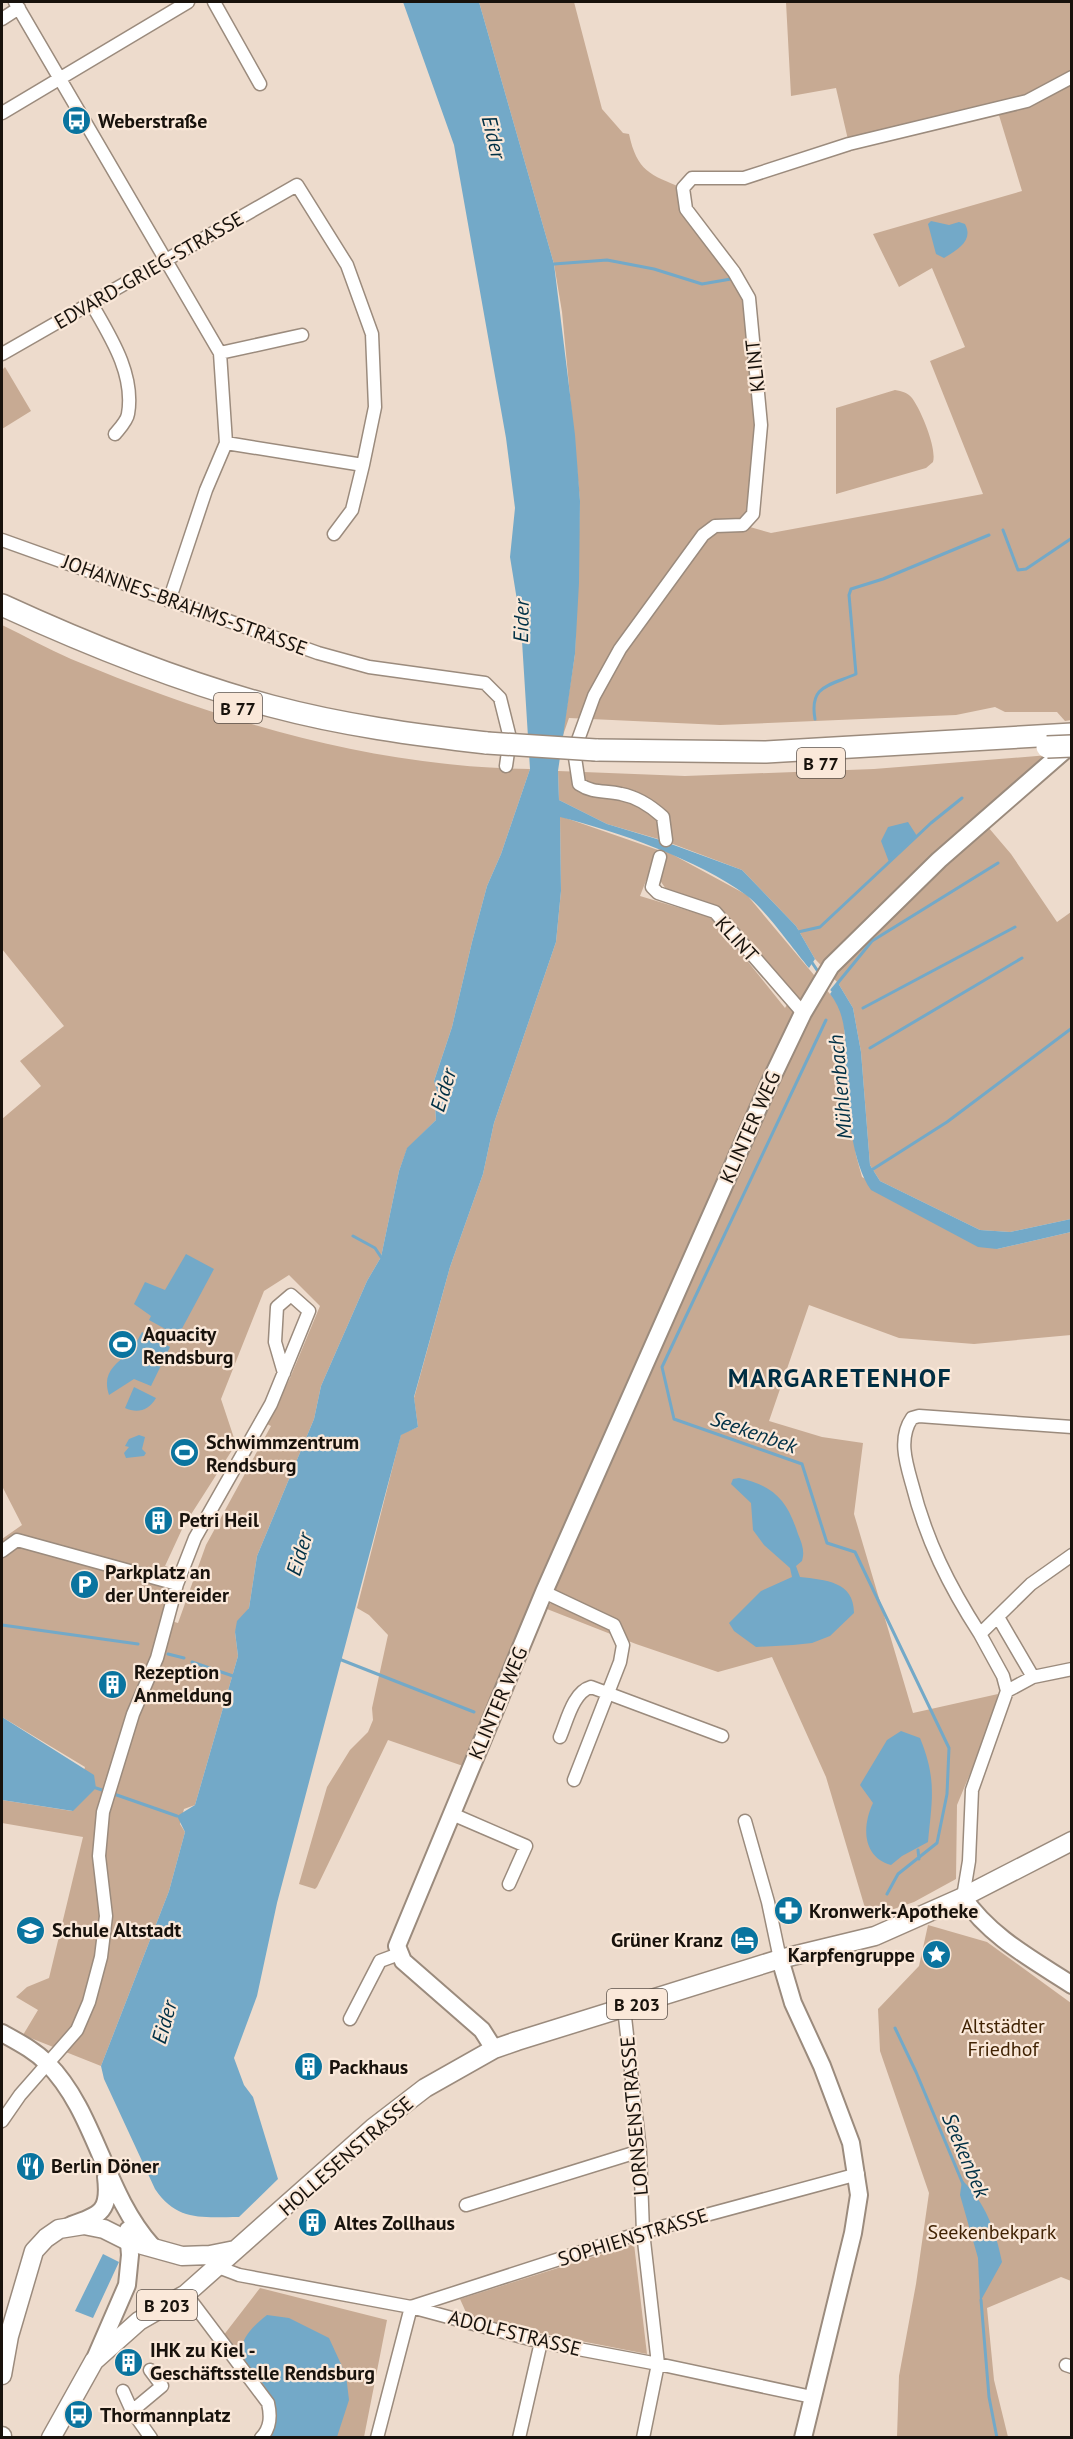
<svg xmlns="http://www.w3.org/2000/svg" width="1073" height="2439" font-family="'PT Sans',sans-serif">
<rect width="100%" height="100%" fill="#eddbcc"/>
<path fill="#c7aa93" fill-rule="evenodd" d="M479,2H574L602,109L623,133L629,134C637,171 650,175 683,188V197L749,298L761,425L753,514L743,525L771,533L983,494L930,361L965,347L932,268L899,287L873,234L1022,191L998,112L1030,106L1071,85V720L1065,721L1057,712H1005L995,707L956,715L720,725L569,718L562,738L575,654L580,501L562,312L554,264Z
M786,2H1071V77L1027,101L849,144L836,88L791,96Z
M5,367L31,411L2,429V370Z
M895,390C902,391 908,393 912,398C921,410 937,448 933,462L926,468L836,494V408Z
M2,625C25,636 48,649 71,659C217,720 371,767 530,769L501,854L487,886L472,942L452,1027L434,1081L439,1098L435,1105L436,1120L407,1149L399,1171L381,1257L367,1281L321,1386L314,1419L257,1556L249,1608L235,1632L238,1656L195,1805L184,1809L180,1824L185,1832L169,1891L101,2066L23,2035L38,2010L16,1997L27,1987L49,1978L83,1837L2,1823V1800L72,1811L85,1767L2,1717V1539L22,1525L2,1486V1119L41,1086L20,1061L64,1026L2,949ZM289,1275L320,1306L290,1378L267,1424L271,1426L206,1545L178,1623L164,1619L177,1570L165,1566L183,1527L236,1444L221,1399L264,1291Z
M1049,755L1022,776L988,827L1011,854L1057,922L1071,912V1219L1010,1232L980,1230L880,1181L870,1165L861,1052L853,1008L838,983L815,959L796,926L742,870L665,841L607,824L559,800L558,771L685,776L874,769Z
M560,816L658,850L640,896L713,918L785,1008L793,995L718,909L668,892L659,879L666,851L747,895L835,1000L844,1016L846,1080L856,1155L862,1177L997,1249L1071,1232V1335L974,1344L899,1338L809,1305L769,1421L822,1437L863,1443L854,1514L913,1713L998,1694L989,1728L957,1805L956,1879L914,1902L868,1918L826,1777L772,1657L718,1672L636,1644L547,1609L557,1593L540,1588L463,1766L388,1740L317,1887L315,1889L299,1884L327,1787L350,1750L368,1732L373,1720L372,1708L388,1635L369,1615L357,1608L401,1434L418,1427L414,1398L450,1267L483,1174L494,1123L556,942L561,891Z
M928,1925L987,1942L1071,2003V2281L1061,2277L987,2308L994,2380L1008,2437H897L899,2376L916,2284L929,2193L880,2051L878,2009L919,1966Z
M634,2244L647,2354L469,2319L460,2299Z
M260,2288L387,2320L364,2437H267L273,2416L223,2336Z"/>
<path fill="#73a9c8" d="M403,2H479L554,264L575,435L580,501L579,583L575,654L558,771L559,800L607,824L660,840L742,870L796,926L815,959L809,968C793,949 764,908 746,895C699,860 616,831 560,817L561,891L556,942L494,1123L483,1174L450,1267L414,1397L418,1427L401,1435L277,1903L257,1996L234,2058L244,2085L253,2097L278,2179L239,2217C203,2217 177,2222 155,2189L104,2079L101,2066L169,1891L185,1832L177,1816L195,1805L238,1656L235,1632L237,1621L249,1608L257,1556L314,1419L321,1386L367,1281L381,1257L399,1171L407,1148L436,1120L435,1105L439,1098L434,1081L452,1027L472,942L487,886L501,854L530,769L521,625L510,557L515,508L506,438L454,145Z
M931,221L949,225L959,222L965,224C974,241 957,250 944,258L936,254L928,224Z
M908,822L917,836L889,862L881,841L888,827Z
M838,983L853,1008L861,1052L870,1165L880,1181L980,1230L1010,1232L1071,1219V1232L997,1249L978,1247L871,1190C852,1163 848,1111 846,1078C844,1049 850,1019 830,994Z
M186,1254L214,1269L178,1336L149,1320L151,1316L134,1304L145,1282L165,1290Z
M142,1332L170,1347L151,1386L134,1379L109,1395C102,1373 114,1366 128,1353C134,1348 138,1339 142,1332Z
M134,1387L156,1398C149,1410 138,1414 125,1408Z
M139,1435L145,1437L142,1449L146,1453L144,1456L126,1458L124,1453L129,1447L125,1446L129,1439Z
M739,1478C774,1486 787,1500 798,1534C802,1544 805,1551 802,1561L796,1566L800,1577C825,1580 854,1581 854,1613L830,1636L812,1643L793,1645L756,1647L734,1631L729,1623L761,1591L792,1577L790,1568L764,1545L753,1530L751,1503L731,1484L733,1479Z
M2,1717L94,1775L96,1788L73,1811L2,1800Z
M901,1731L920,1738C937,1779 932,1800 928,1842L902,1856L891,1865C862,1857 862,1826 873,1803L860,1785L887,1740Z
M962,2180C985,2202 996,2231 1002,2262L980,2302L978,2258L960,2195Z
M103,2254L119,2262L93,2318L75,2311Z
M267,2315L289,2318L329,2338L346,2375L349,2400L337,2437H271C274,2429 277,2418 275,2409C268,2369 210,2359 267,2315Z"/>
<g fill="none" stroke-linecap="round" stroke-linejoin="round">
<path stroke="#73a9c8" stroke-width="3" d="M554,264L607,260L654,269L702,284L731,279
M1003,530L1018,570L1026,569L1072,538
M815,719C809,685 829,686 856,674L849,595L851,589L883,579L989,535
M798,932L820,927L931,823L962,798
M811,961L819,973
M832,990L872,941L998,863
M863,1008L1015,927
M826,1020L662,1367L674,1419L802,1464L827,1543L855,1552L949,1748L947,1794L937,1843L898,1874L887,1894
M870,1048L1022,958
M870,1171L947,1122L1072,1028
M353,1236L375,1248L381,1257
M2,1625L138,1644
M168,1654L184,1658
M339,1659L474,1712
M192,1662L233,1676
M96,1788L105,1791
M111,1793L177,1816
M918,1850L919,1859
M895,2028L916,2072L963,2184
M981,2300L989,2397L997,2438"/>
<defs>
<path id="street" d="M15,2L220,353L226,443L206,490L169,601
M214,2L260,84
M2,19L19,8
M2,113L188,2
M91,303C110,336 135,374 128,414C127,421 119,429 115,434
M220,353L302,335
M2,354L297,185L347,265L372,334L375,407L363,465L226,443
M334,534L352,510L363,465
M2,540L318,653L369,667L485,683L500,698L510,738L506,766
M666,840L663,817C652,807 637,797 621,794C605,790 594,794 579,784L574,751L594,696L620,649L703,535L715,526L743,525L753,514L761,425L749,298L734,272L686,209L683,188L692,178H744L849,144L1027,101L1072,77
M660,857L652,887L658,893L715,912L803,1013
M2,1551L17,1540L177,1584
M544,1592L614,1625L623,1645L620,1662L574,1780
M998,1617L1033,1677
M980,1634C949,1586 926,1540 912,1484C906,1463 898,1438 912,1418L919,1416L1072,1427
M1007,1691L1033,1677L1072,1669
M560,1737C567,1721 573,1692 591,1687L722,1736
M452,1814L526,1846L509,1884
M745,1821L768,1902L780,1959
M963,1897L969,1861L972,1790L1007,1691L1003,1676L980,1634L1031,1584L1072,1555
M624,2008L640,2151L643,2232L658,2364L643,2438
M350,2019L380,1961L399,1954
M2,2121L20,2095L77,2030L89,2002L101,1957L106,1916L99,1856L103,1812L133,1714L157,1658L177,1584L195,1538L271,1404L309,1311L291,1295L277,1307L275,1342L284,1373
M466,2205L640,2151
M218,2267L239,2275L411,2307L541,2342L658,2364L812,2397
M186,2294L268,2403C271,2416 271,2428 261,2438
M411,2307L643,2232L858,2174
M1066,2365L1072,2367
M123,2391L132,2411L151,2438
M132,2411L162,2386L150,2370
M377,2438L411,2307
M519,2438L541,2342"/>
<path id="secondary" d="M963,1897C990,1937 1032,1959 1072,1985
M780,1959L793,2003L822,2066L851,2143L859,2195L853,2233L803,2438
M2,2033C18,2042 34,2050 47,2063C96,2112 104,2193 152,2246
M494,2049L482,2030L403,1961L397,1946L544,1592L769,1084L803,1013L831,966L939,860L1072,744
M71,2225C102,2215 110,2210 106,2177
M94,2361L127,2285L130,2255L128,2230"/>
<path id="primary" d="M2,2375L9,2336L34,2251L46,2238L59,2229L84,2225L104,2229L128,2241L182,2256L210,2255L235,2250
M2,2436V2438
M51,2438L94,2361L139,2321L186,2294L373,2128L425,2088L494,2049L517,2041L780,1959L875,1936L963,1897L1072,1841"/>
<path id="highway" d="M2,605C89,645 178,681 271,706C342,725 415,735 487,743
M596,750L766,752L1072,734"/>
</defs>
<use href="#street" stroke="#9b8b7d" stroke-width="15"/>
<use href="#secondary" stroke="#9b8b7d" stroke-width="20"/>
<use href="#primary" stroke="#9b8b7d" stroke-width="21"/>
<use href="#highway" stroke="#9b8b7d" stroke-width="24"/>
<use href="#street" stroke="#fff" stroke-width="12"/>
<use href="#secondary" stroke="#fff" stroke-width="16"/>
<use href="#primary" stroke="#fff" stroke-width="18"/>
<use href="#highway" stroke="#fff" stroke-width="21"/>
<defs>
<path id="highway-bridge" d="M487,743L596,750
M1047,747L1072,746"/>
</defs>
<use href="#highway-bridge" stroke="#9b8b7d" stroke-width="24" stroke-linecap="butt"/>
<use href="#highway-bridge" stroke="#fff" stroke-width="21"/>
</g>
<defs>
<symbol id="bus-disc" viewBox="-11 -11 22 22"><circle r="9.5" fill="#0a749f" stroke="#fae8d9"/><path d="M-5-6H5V4H4V6H2V4H-2V6H-4V4H-5ZM-3.5-4V0h7V-4ZM-3.5 1.2v1.5H-2V1.2ZM2 1.2v1.5H3.5V1.2Z" fill="#fff"/></symbol>
<symbol id="stadium-disc" viewBox="-11 -11 22 22"><circle r="9.5" fill="#0a749f" stroke="#fae8d9"/><path d="M0-5a6.5 5 0 1 0 0 10a6.5 5 0 1 0 0-10ZM-3.5-1.8h7v3.6h-7Z" fill="#fff"/></symbol>
<symbol id="building-disc" viewBox="-11 -11 22 22"><circle r="9.5" fill="#0a749f" stroke="#fae8d9"/><path d="M-4-6H4V6H1V3H-1V6H-4ZM-2.5-4.3h1.7v1.8h-1.7ZM.8-4.3h1.7v1.8H.8ZM-2.5-1h1.7V.8h-1.7ZM.8-1h1.7V.8H.8Z" fill="#fff"/></symbol>
<symbol id="parking-disc" viewBox="-11 -11 22 22"><circle r="9.5" fill="#0a749f" stroke="#fae8d9"/><path d="M-3.5-5.5H1a3.5 3.5 0 0 1 0 7H-1V5.5H-3.5ZM-1-3.4V-.6H.8a1.4 1.4 0 0 0 0-2.8Z" fill="#fff"/></symbol>
<symbol id="pharmacy-disc" viewBox="-11 -11 22 22"><circle r="9.5" fill="#0a749f" stroke="#fae8d9"/><path d="M-2-6h4v4h4v4h-4v4h-4v-4h-4v-4h4Z" fill="#fff"/></symbol>
<symbol id="school-disc" viewBox="-11 -11 22 22"><circle r="9.5" fill="#0a749f" stroke="#fae8d9"/><path d="M0-5L7-2L0 1L-7-2ZM-4 1L0 2.5L4 1V4Q0 6-4 4Z" fill="#fff"/></symbol>
<symbol id="hotel-disc" viewBox="-11 -11 22 22"><circle r="9.5" fill="#0a749f" stroke="#fae8d9"/><path d="M-6-4.5h1.5V1H6V5H4.5V3h-9V5H-6ZM-4 0a1.8 1.8 0 1 1 3.6 0ZM.5 0V-2.5h3Q6-2.5 6 0Z" fill="#fff"/></symbol>
<symbol id="sight-disc" viewBox="-11 -11 22 22"><circle r="9.5" fill="#0a749f" stroke="#fae8d9"/><path d="M0-6L1.8-2.2L6-1.7L2.9 1.2L3.7 5.4L0 3.3L-3.7 5.4L-2.9 1.2L-6-1.7L-1.8-2.2Z" fill="#fff"/></symbol>
<symbol id="restaurant-disc" viewBox="-11 -11 22 22"><circle r="9.5" fill="#0a749f" stroke="#fae8d9"/><path d="M-5-6h1v4h1v-4h1v4h1v-4h1v5L-1.5 .5V6h-2V.5L-5-1ZM5-6V6H3V1.5H1.5Q1.5-4 5-6Z" fill="#fff"/></symbol>
</defs>
<g fill-rule="evenodd">
<use href="#bus-disc" x="60" y="104" width="33" height="33"/>
<use href="#stadium-disc" x="106" y="1328" width="33" height="33"/>
<use href="#stadium-disc" x="168" y="1436" width="33" height="33"/>
<use href="#building-disc" x="142" y="1504" width="33" height="33"/>
<use href="#parking-disc" x="68" y="1568" width="33" height="33"/>
<use href="#building-disc" x="96" y="1668" width="33" height="33"/>
<use href="#pharmacy-disc" x="772" y="1894" width="33" height="33"/>
<use href="#school-disc" x="14" y="1914" width="33" height="33"/>
<use href="#hotel-disc" x="728" y="1924" width="33" height="33"/>
<use href="#sight-disc" x="920" y="1938" width="33" height="33"/>
<use href="#building-disc" x="292" y="2050" width="33" height="33"/>
<use href="#restaurant-disc" x="14" y="2150" width="33" height="33"/>
<use href="#building-disc" x="296" y="2206" width="33" height="33"/>
<use href="#building-disc" x="112" y="2346" width="33" height="33"/>
<use href="#bus-disc" x="62" y="2398" width="33" height="33"/>
</g>
<g text-anchor="middle" dominant-baseline="central" stroke-width="4.5" stroke-linejoin="round" paint-order="stroke">
<g fill="#fae8d9" stroke="#5c524a" stroke-width="1.5">
<rect x="214" y="693" width="48" height="30" rx="4.5"/>
<rect x="797" y="748" width="48" height="30" rx="4.5"/>
<rect x="607" y="1989" width="60" height="30" rx="4.5"/>
<rect x="137" y="2290" width="60" height="30" rx="4.5"/>
</g>
<g font-size="18" font-weight="bold" fill="#18120c">
<text x="238" y="708">B 77</text>
<text x="821" y="763">B 77</text>
<text x="637" y="2004">B 203</text>
<text x="167" y="2305">B 203</text>
</g>
<g font-size="20" font-weight="bold" fill="#18120c" stroke="#fae8d9" text-anchor="start">
<text x="98" y="121">Weberstraße</text>
<text x="143" y="1334">Aquacity<tspan x="143" dy="23">Rendsburg</tspan></text>
<text x="206" y="1442">Schwimmzentrum<tspan x="206" dy="23">Rendsburg</tspan></text>
<text x="179" y="1520">Petri Heil</text>
<text x="105" y="1572">Parkplatz an<tspan x="105" dy="23">der Untereider</tspan></text>
<text x="134" y="1672">Rezeption<tspan x="134" dy="23">Anmeldung</tspan></text>
<text x="809" y="1911">Kronwerk-Apotheke</text>
<text x="52" y="1930">Schule Altstadt</text>
<text x="723" y="1940" text-anchor="end">Grüner Kranz</text>
<text x="915" y="1955" text-anchor="end">Karpfengruppe</text>
<text x="329" y="2067">Packhaus</text>
<text x="51" y="2166">Berlin Döner</text>
<text x="334" y="2223">Altes Zollhaus</text>
<text x="150" y="2350">IHK zu Kiel -<tspan x="150" dy="23">Geschäftsstelle Rendsburg</tspan></text>
<text x="100" y="2415">Thormannplatz</text>
</g>
<g font-size="20" fill="#18120c" stroke="#fae8d9">
<text transform="translate(149 270) rotate(-30)">EDVARD-GRIEG-STRASSE</text>
<text transform="translate(755 366) rotate(-96)">KLINT</text>
<text transform="translate(185 605) rotate(20)">JOHANNES-BRAHMS-STRASSE</text>
<text transform="translate(737 939) rotate(48)">KLINT</text>
<text transform="translate(750 1127) rotate(-66)">KLINTER WEG</text>
<text transform="translate(498 1703) rotate(-67)">KLINTER WEG</text>
<text transform="translate(634 2116) rotate(-95)">LORNSENSTRASSE</text>
<text transform="translate(346 2156) rotate(-41)">HOLLESENSTRASSE</text>
<text transform="translate(633 2237) rotate(-17)">SOPHIENSTRASSE</text>
<text transform="translate(515 2333) rotate(14)">ADOLFSTRASSE</text>
</g>
<g font-size="20" fill="#412304" stroke="#fae8d9">
<text x="1003" y="2026">Altstädter<tspan x="1003" dy="23">Friedhof</tspan></text>
<text x="992" y="2232">Seekenbekpark</text>
</g>
<g font-size="21" font-style="italic" fill="#003045" stroke="#fae8d9">
<text transform="translate(494 137) rotate(76)">Eider</text>
<text transform="translate(521 621) rotate(-89)">Eider</text>
<text transform="translate(840 1087) rotate(-95)">Mühlenbach</text>
<text transform="translate(443 1090) rotate(-73)">Eider</text>
<text transform="translate(754 1432) rotate(19)">Seekenbek</text>
<text transform="translate(299 1554) rotate(-73)">Eider</text>
<text transform="translate(164 2022) rotate(-74)">Eider</text>
<text transform="translate(966 2155) rotate(67)">Seekenbek</text>
</g>
<g font-size="26" font-weight="bold" letter-spacing="1.5" fill="#002e43" stroke="#fae8d9">
<text x="840" y="1377">MARGARETENHOF</text>
</g>
</g>
<rect width="1073" height="2439" fill="none" stroke="#18120c" stroke-width="6"/>
</svg>
